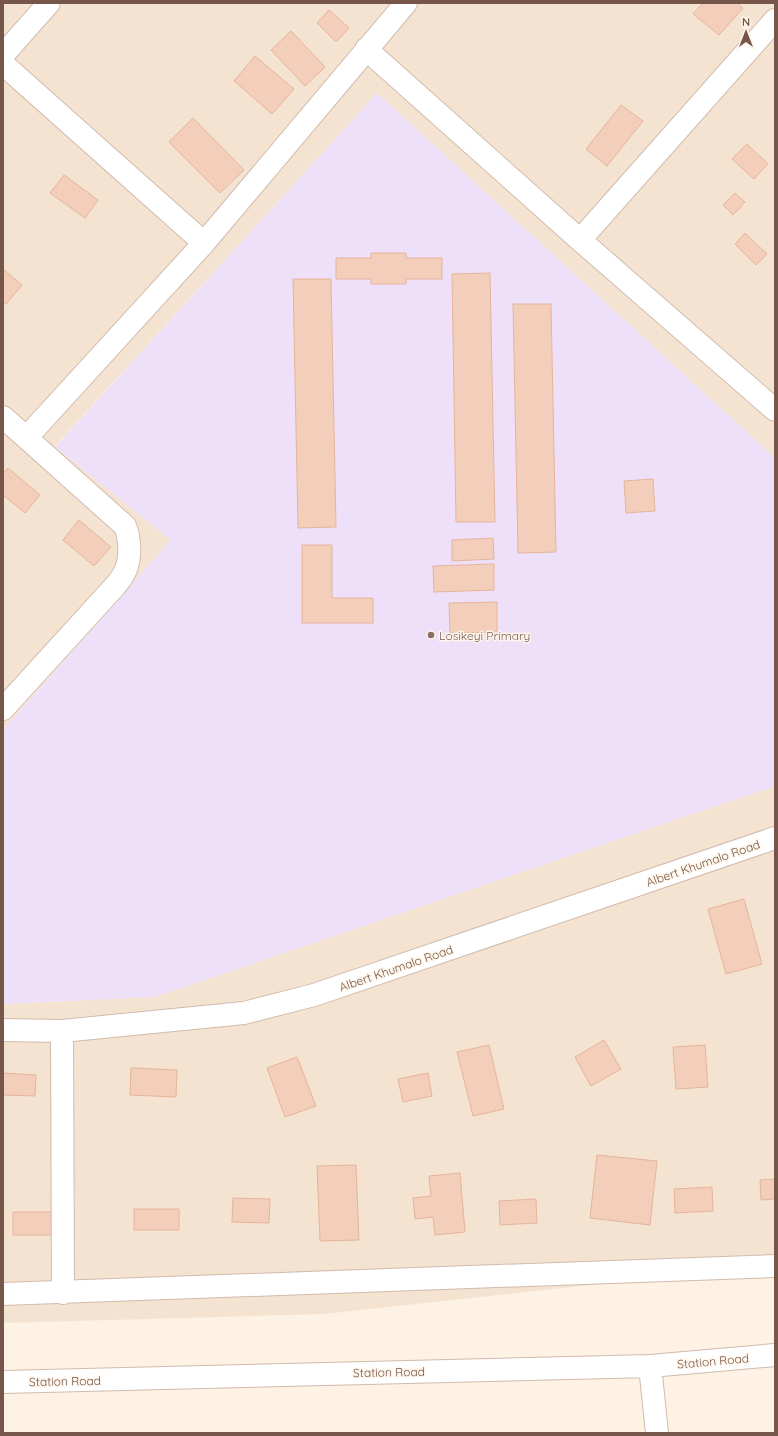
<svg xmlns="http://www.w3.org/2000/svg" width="778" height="1436" font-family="Quicksand,sans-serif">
<rect width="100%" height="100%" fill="#fdf2e4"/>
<path fill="#f5e3d2" d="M3,3H775V458L377,93L55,446L171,540L3,730Z
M775,786V1265L324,1314L3,1323V1004L155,997Z"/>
<path fill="#efe0f9" d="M377,93L775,458V786L155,997L3,1004V730L171,540L55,447Z"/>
<path fill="#f3ceba" stroke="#e6b49a" d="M703,3H737L743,8L719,35L693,14Z
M329,10L349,28L336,42L317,23Z
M291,31L325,67L305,86L271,50Z
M255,56L294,89L272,114L234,81Z
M621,105L643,121L607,166L586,149Z
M193,118L244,170L220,193L169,142Z
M747,144L768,164L754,179L732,159Z
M64,175L98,200L85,218L50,193Z
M735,193L745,202L733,215L723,205Z
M745,233L767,254L756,265L735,244Z
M371,253H406V258H442V279H406V284H371V279H336V258H371Z
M3,269L22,285L6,304L3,302Z
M490,273L495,522H456L452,274Z
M293,279H331L336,527L298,528Z
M513,304H551L556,552L518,553Z
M8,468L40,495L25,513L3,495V474Z
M653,479L655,511L626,513L624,481Z
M79,520L111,547L94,566L63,540Z
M493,538L494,559L452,561V540Z
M302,545H332V598H373V623H302Z
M494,564V590L434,592L433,566Z
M497,602V632L450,633L449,603Z
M744,899L762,964L726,974L708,909Z
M604,1040L621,1069L591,1086L575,1057Z
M489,1045L504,1109L473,1116L457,1052Z
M705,1045L708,1087L676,1089L673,1047Z
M297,1057L316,1106L285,1117L267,1068Z
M131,1068L177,1070L176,1097L130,1095Z
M3,1073L36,1075L35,1096L3,1095Z
M428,1073L432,1096L403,1102L398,1079Z
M597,1155L657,1161L650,1225L590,1218Z
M356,1165L359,1240L320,1241L317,1166Z
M460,1173L465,1232L435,1235L433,1217L415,1219L413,1198L431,1196L429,1176Z
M775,1179V1199L761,1200L760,1180Z
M712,1187L713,1211L675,1213L674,1189Z
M233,1198L270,1199L269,1223L232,1222Z
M536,1199L537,1223L500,1225L499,1201Z
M134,1209H179V1230H134Z
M13,1212H60V1235H13Z"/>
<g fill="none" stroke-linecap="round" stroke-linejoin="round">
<defs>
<path id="minor" d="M366,49L580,240L775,410
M3,55L49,3
M3,64L204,243
M580,240L775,20
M3,417L125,526C130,538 131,557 126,569C124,575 120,580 116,585L3,709
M27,437L204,243L406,3
M3,1030L62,1031L244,1013L314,995L775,838
M62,1031L63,1293
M3,1294L775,1266
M650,1366L657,1433
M3,1382L650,1366L775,1355"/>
</defs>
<use href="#minor" stroke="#d1bbad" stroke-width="24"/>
<use href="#minor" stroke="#fff" stroke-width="22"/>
</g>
<circle fill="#8d6e63" stroke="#fff6eb" stroke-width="1.5" cx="431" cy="635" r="4"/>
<g text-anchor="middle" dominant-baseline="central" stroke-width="3" stroke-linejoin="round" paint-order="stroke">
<g font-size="12" fill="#785e54" stroke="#fff6eb" text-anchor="start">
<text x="439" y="635">Losikeyi Primary</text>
</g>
<g font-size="12" fill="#765649" stroke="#fff6eb">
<text transform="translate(703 863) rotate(-19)">Albert Khumalo Road</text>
<text transform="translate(396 968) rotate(-19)">Albert Khumalo Road</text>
<text transform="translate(713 1361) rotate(-5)">Station Road</text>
<text transform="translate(389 1372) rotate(-1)">Station Road</text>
<text transform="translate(65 1381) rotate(-1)">Station Road</text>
</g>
</g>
<rect width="778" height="1436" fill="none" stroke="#765649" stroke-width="8"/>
<g transform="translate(746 32)" stroke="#fff6eb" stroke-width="3" paint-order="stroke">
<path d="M0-3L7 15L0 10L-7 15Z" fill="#765649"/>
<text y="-6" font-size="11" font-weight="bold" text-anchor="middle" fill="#765649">N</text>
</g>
</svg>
